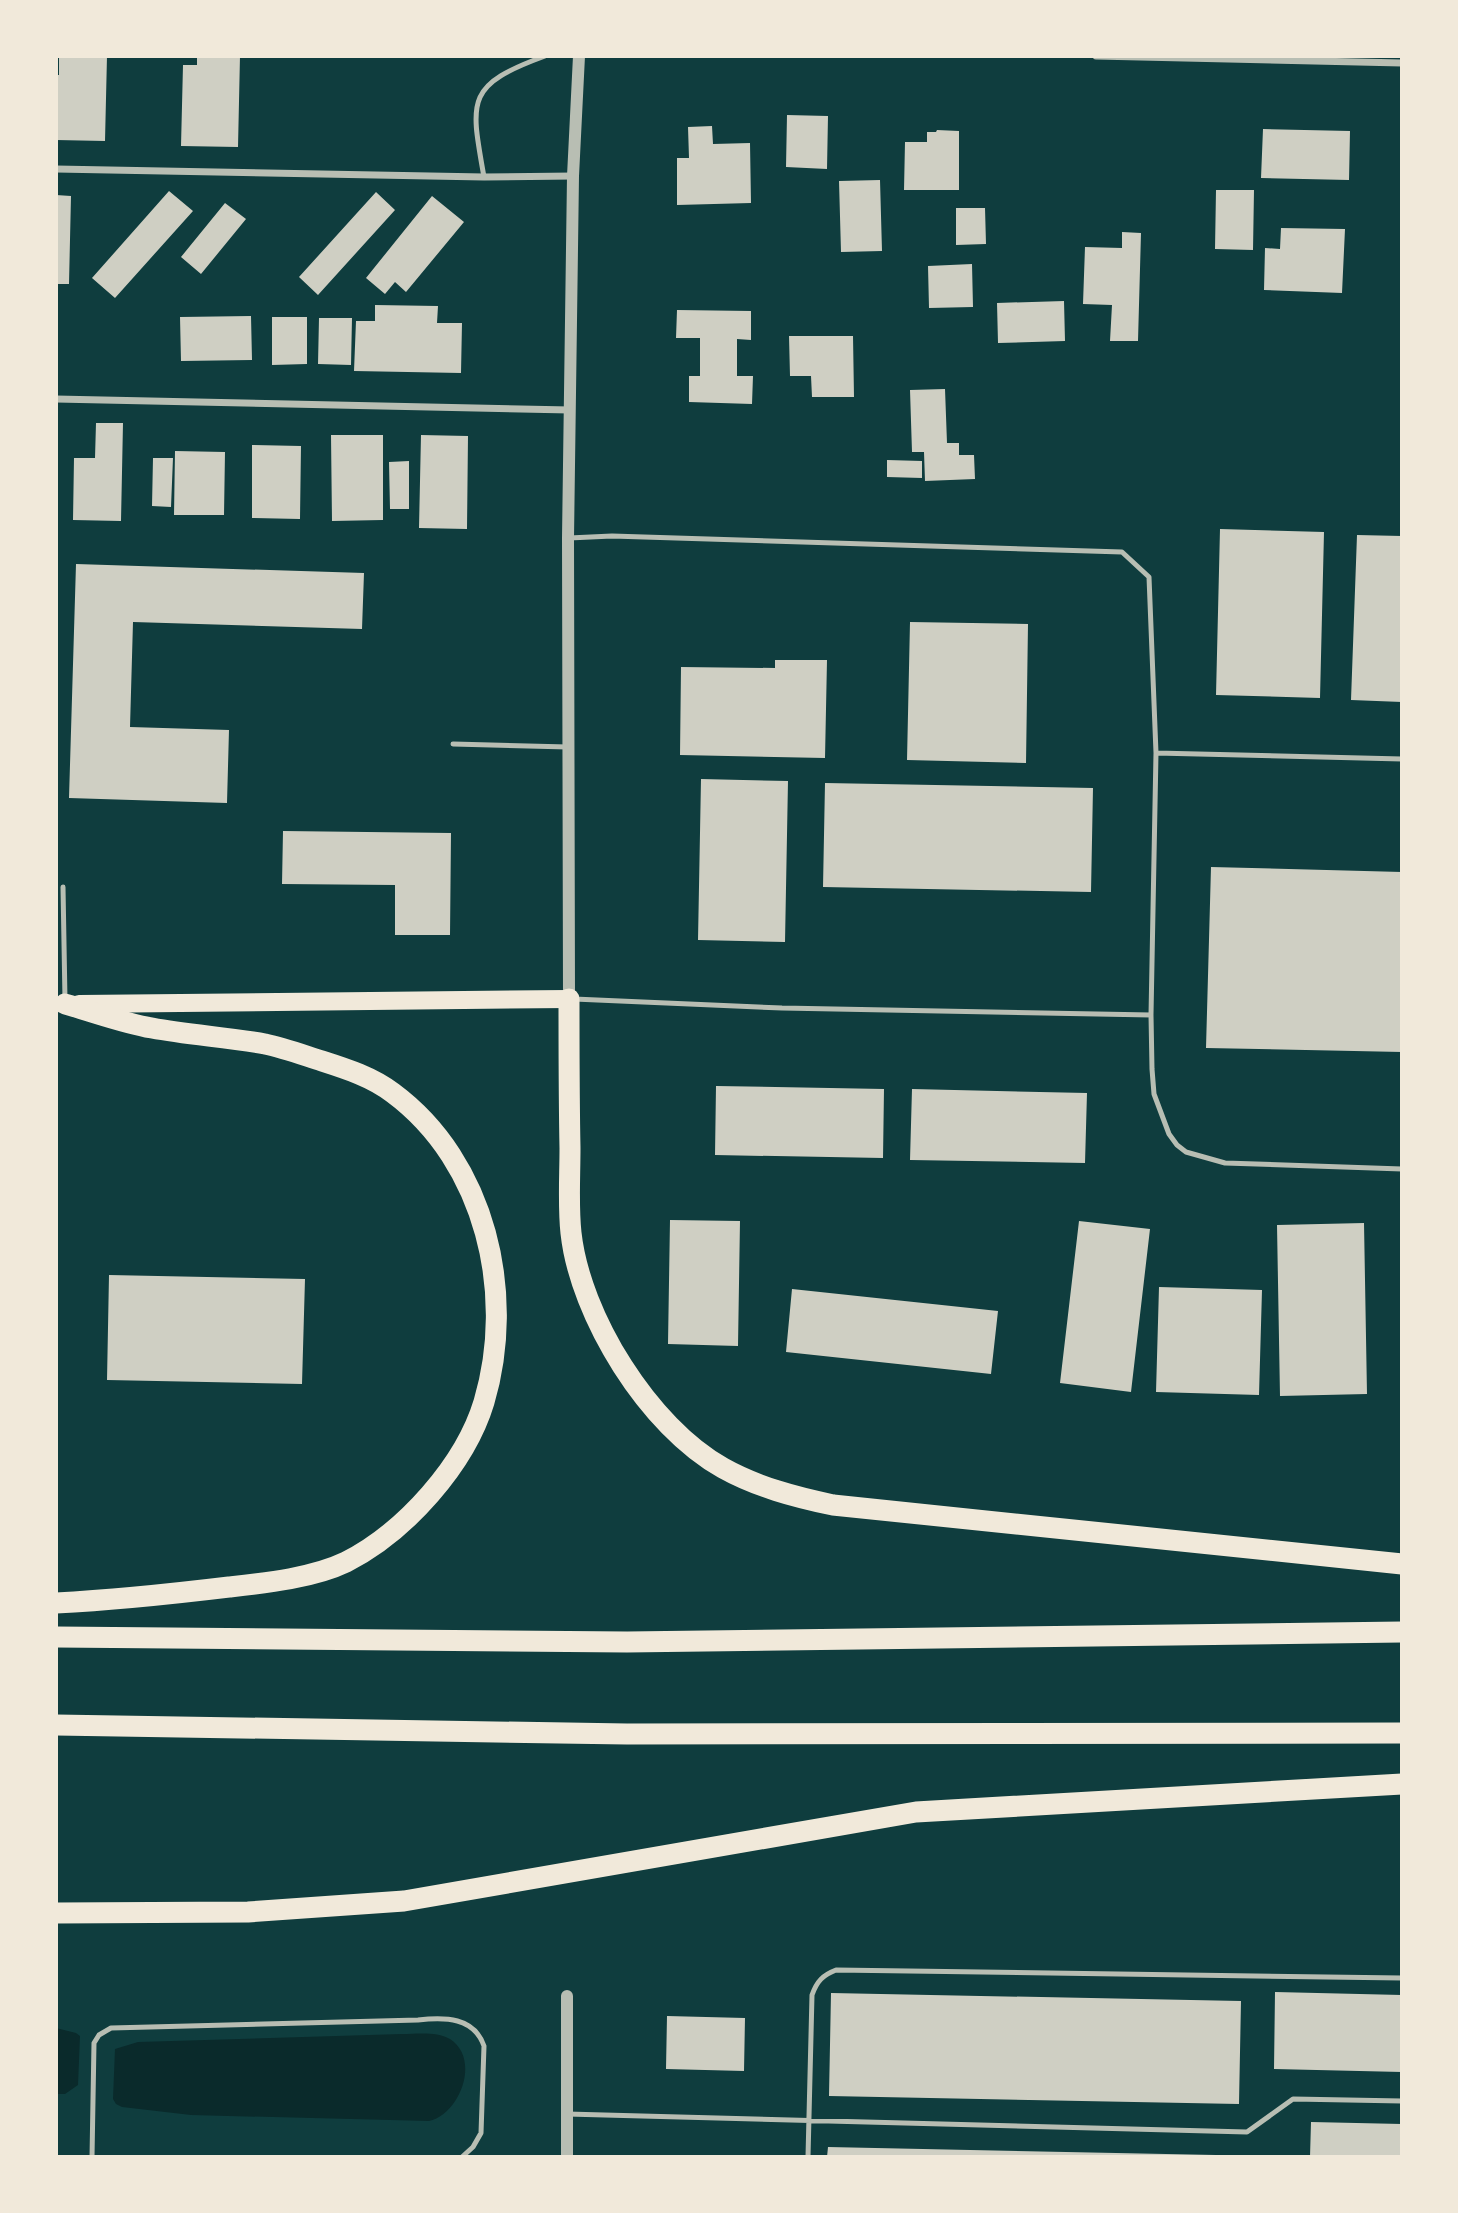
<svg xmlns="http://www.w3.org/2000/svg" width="1458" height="2213" font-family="Literata,serif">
<rect width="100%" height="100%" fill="#0f3d3e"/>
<path fill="#0a2a2b" d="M56,2028L76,2033L80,2036L78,2085L65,2094H56Z
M402,2034C417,2034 436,2031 450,2039C481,2059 460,2114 429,2121L191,2115L122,2107L116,2104L113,2099L115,2049L138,2042Z"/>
<path fill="#cfcfc3" d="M59,56H107L105,141L56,140V75H59Z
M197,56H240L238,147L181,146L183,65H197Z
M787,115L828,116L827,169L786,167Z
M712,126L713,144L750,143L751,203L677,205V158H689L688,127Z
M1263,129L1350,131L1349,180L1261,178Z
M937,130L959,131V190H904L905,142H927V132H936Z
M880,180L882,251L841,252L839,181Z
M1216,190H1254L1253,250L1215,249Z
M169,191L193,211L115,298L92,278Z
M376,192L395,210L318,295L299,277Z
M56,195L71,196L69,284H56Z
M432,196L464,222L406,292L395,282L385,294L366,278Z
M225,203L246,219L201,274L181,257Z
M956,208H985L986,244L956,245Z
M1281,228L1345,229L1342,293L1264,290L1265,248L1280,249Z
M1122,232L1141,233L1138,341H1110L1112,305L1083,304L1085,247L1122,248Z
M972,264L973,307L929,308L928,266Z
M1064,301L1065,341L998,343L997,303Z
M375,305L438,306L437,323H462L461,373L354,371L356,321H375Z
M677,310L751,311V340L737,339V376H753L752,404L689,402V376H700V338H676Z
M251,316L252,360L181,361L180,317Z
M272,317H307V364L272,365Z
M319,318H352L351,365L318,364Z
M789,336H853L854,397H812L811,376H790Z
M945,389L947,443H959V455H974L975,479L925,481L924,452H912L910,390Z
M96,423H123L121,521L73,520L74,458H95Z
M331,435H383V520L332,521Z
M421,435L468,436L467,529L419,528Z
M252,445L301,446L300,519L252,518Z
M175,451L225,452L224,515H174Z
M153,458H173L171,507L152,506Z
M887,460L922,461V478L887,477Z
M409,461V509H390L389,462Z
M1220,529L1324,532L1320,698L1216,695Z
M1357,535L1402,536V702L1351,700Z
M76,564L364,573L362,629L133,622L130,727L229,730L227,803L69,798Z
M910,622L1028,624L1026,763L907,760Z
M775,660H827L825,758L680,755L681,667L775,668Z
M701,779L788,781L785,942L698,940Z
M825,783L1093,788L1091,892L823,887Z
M283,831L451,833L450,935H395V885L282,884Z
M1211,867L1402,872V1052L1206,1048Z
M716,1086L884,1089L883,1158L715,1155Z
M912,1089L1087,1093L1085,1163L910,1160Z
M670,1220L740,1221L738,1346L668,1344Z
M1079,1221L1150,1229L1131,1392L1060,1383Z
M1364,1223L1367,1394L1280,1396L1277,1225Z
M109,1275L305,1279L302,1384L107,1380Z
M1159,1287L1262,1290L1259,1395L1156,1392Z
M792,1289L998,1311L991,1374L786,1352Z
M1275,1992L1402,1995V2072L1274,2069Z
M831,1993L1241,2001L1239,2104L829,2096Z
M667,2016L745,2018L744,2071L666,2069Z
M1311,2122L1402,2124V2157H1310Z
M828,2147L1216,2155V2157H827Z"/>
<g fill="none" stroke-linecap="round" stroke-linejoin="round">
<path stroke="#b8beb3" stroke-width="5" d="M484,177C470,99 466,85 545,56
M569,538L612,536L1122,552L1149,577L1156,753L1151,1015L1152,1069L1154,1094L1169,1134L1177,1145L1186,1152L1225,1163L1402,1169
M453,744L568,747
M1156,753L1402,759
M63,887L65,1000
M574,999L782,1008L1151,1015
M567,2114L1247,2132L1293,2099L1402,2101
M92,2157L94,2043L99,2035L111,2028L418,2020C445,2017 474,2017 484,2046L481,2133L473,2147L462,2157
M808,2157L812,1995C817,1981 823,1975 836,1970L1402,1978"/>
<path stroke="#b8beb3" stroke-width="7" d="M1096,56L1402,63
M56,169L484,177L573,176
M56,399L570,410"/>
<path stroke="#b8beb3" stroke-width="12" d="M569,999L568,538L573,176L579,56
M567,1996V2157"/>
<path stroke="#f1e9da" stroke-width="18" d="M79,1004L569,999"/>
<path stroke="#f1e9da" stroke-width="21" d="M569,999C569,1049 569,1099 570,1148C570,1176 568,1206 571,1233C580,1316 649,1427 723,1468C757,1487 795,1497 833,1505L1402,1564
M56,1603C114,1600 171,1594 229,1587C265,1583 313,1578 346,1562C405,1532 465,1465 484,1402C516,1294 486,1162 393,1093C372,1077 347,1069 322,1061C303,1055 284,1048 265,1044C227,1037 189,1035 152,1028C123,1023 94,1012 65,1004
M56,1637L627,1642L1402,1632
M56,1725L627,1734L1402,1733
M56,1913L248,1912L404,1901L916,1812L1402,1784"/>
</g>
<rect width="1458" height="2213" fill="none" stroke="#f1e9da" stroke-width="116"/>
</svg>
